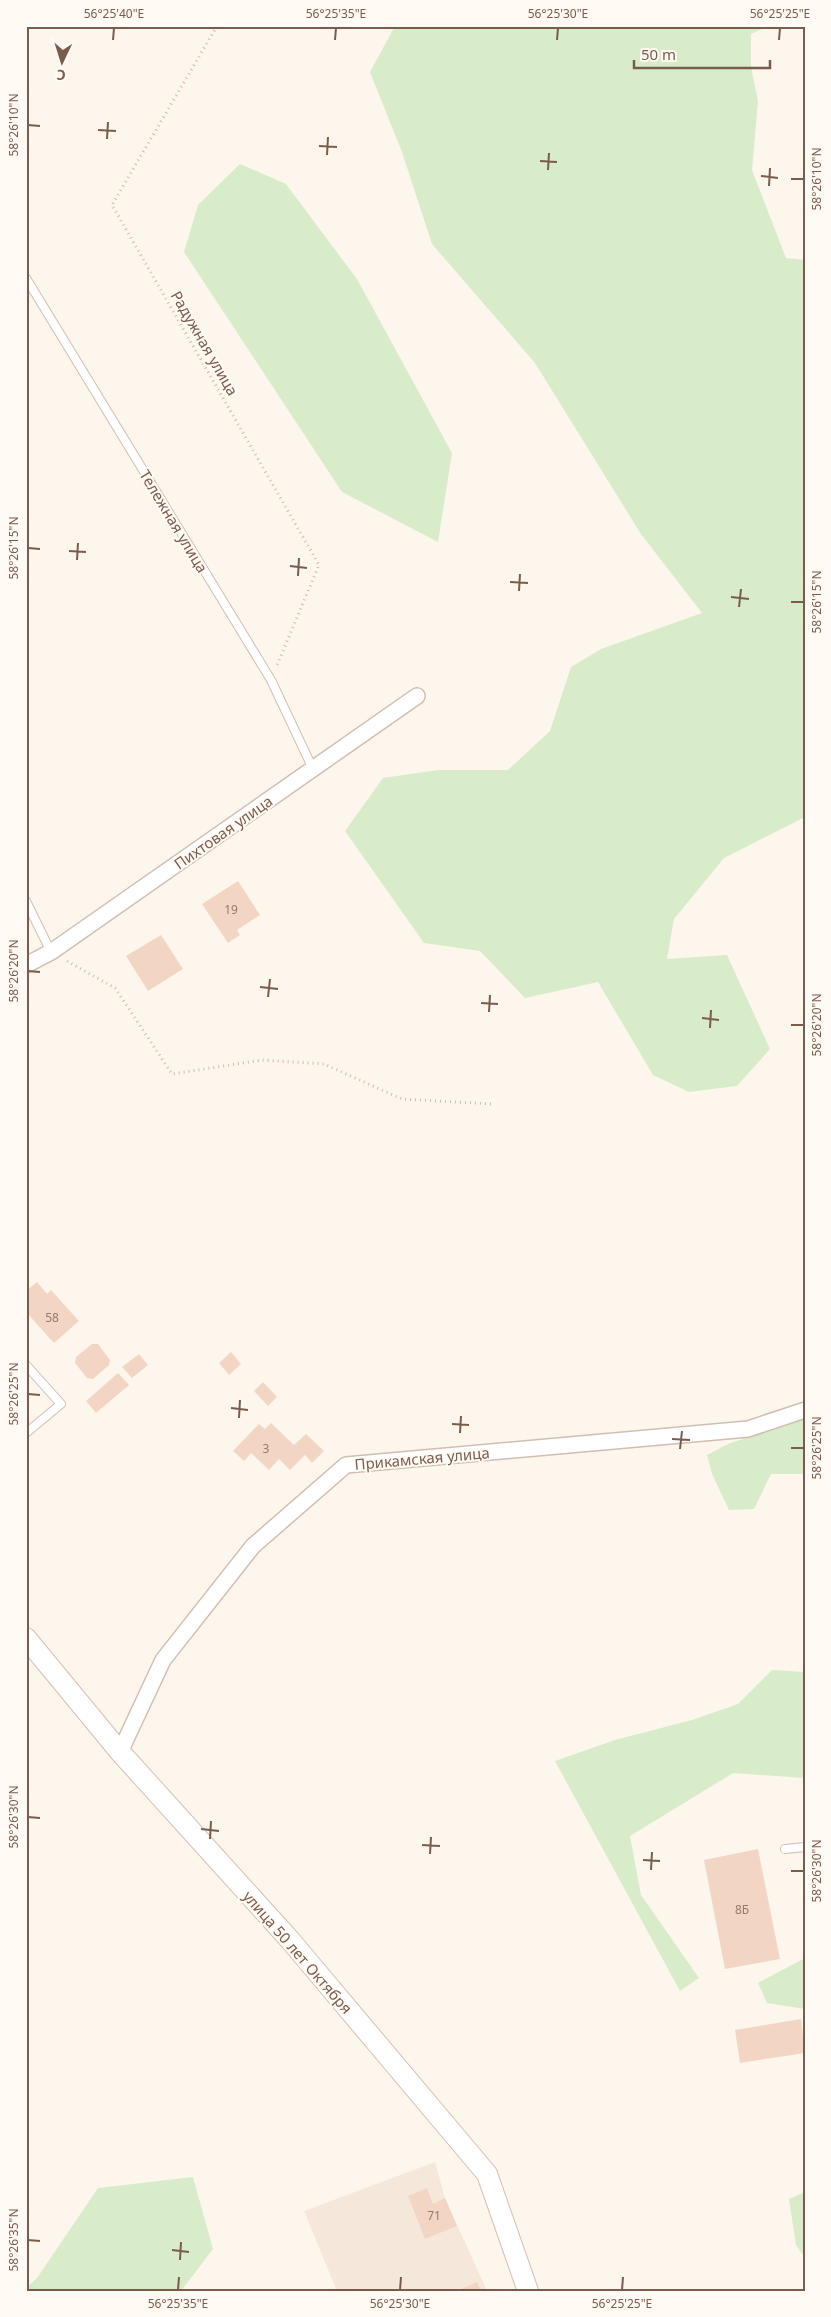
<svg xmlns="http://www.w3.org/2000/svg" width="831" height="2317" font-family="'Noto Sans',sans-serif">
<rect width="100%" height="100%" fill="#fdf6ec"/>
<path fill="#f5e8da" d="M435,2162L445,2198L487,2291H337L304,2211Z"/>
<path fill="#d8ecc9" d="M395,26H769L751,34V67L758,101L752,170L786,258L805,260V817L724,858L674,919L667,959L727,955L770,1049L737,1086L689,1092L653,1075L598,982L525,998L480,951L424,943L345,831L383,778L438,770H508L550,731L571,667L601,649L702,613L641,534L535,363L432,244L402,152L370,72Z
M240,164L286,184L357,279L452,453L438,542L342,492L184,252L198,205Z
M805,1418V1474H771L754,1509L729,1510L712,1474L707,1455L728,1444Z
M772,1670L805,1672V1778L733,1773L630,1836L641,1895L699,1978L680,1991L555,1761L615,1740L692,1720L738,1704Z
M805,1958V2009L767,2003L758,1983Z
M193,2177L213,2249L181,2291H26V2288L37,2278L98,2188Z
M805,2192V2258L796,2245L789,2199Z"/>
<path fill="#f3d5c3" d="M238,881L260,915L237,930L240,935L228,943L202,904Z
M161,935L183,969L148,991L126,956Z
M37,1282L47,1294L51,1290L79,1321L54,1343L26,1312V1291Z
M92,1344H98L110,1360L109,1365L93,1379L87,1378L75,1363L76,1357Z
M231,1352L241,1364L229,1375L219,1363Z
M139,1354L148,1365L132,1378L122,1367Z
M118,1373L129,1385L96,1413L86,1401Z
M263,1382L277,1397L268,1406L254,1391Z
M271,1423L294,1445L306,1434L324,1451L312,1463L305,1455L290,1470L279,1459L269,1470L251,1453L244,1461L233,1451L259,1424L265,1429Z
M758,1849L780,1959L725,1969L704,1860Z
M801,2019L805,2053L740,2063L735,2030Z
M427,2188L433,2204L445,2198L457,2226L425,2239L408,2196Z
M477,2282L481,2291H457Z"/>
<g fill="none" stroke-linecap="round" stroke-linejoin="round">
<defs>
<path id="service" d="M26,278L271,680L313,769
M26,901L51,952
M26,1365L61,1404L26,1433
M785,1849L805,1847"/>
<path id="minor" d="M26,965L51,952L417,696
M120,1752L163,1660L253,1546L346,1465L748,1429L805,1410"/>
<path id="secondary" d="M26,1638L120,1752L290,1940L487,2174L528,2291"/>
</defs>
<use href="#service" stroke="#d1beb0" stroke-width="10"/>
<use href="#minor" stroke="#d1beb0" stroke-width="18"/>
<use href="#secondary" stroke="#d6c0b0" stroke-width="22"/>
<path stroke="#d9b8a5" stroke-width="3" stroke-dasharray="1 4" stroke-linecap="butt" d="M217,26L112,205L319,565L277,665
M67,961L115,988L172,1074L262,1060L324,1064L402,1099L492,1104"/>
<use href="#service" stroke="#fff" stroke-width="8"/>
<use href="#minor" stroke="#fff" stroke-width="15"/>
<use href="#secondary" stroke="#fff" stroke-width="20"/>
</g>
<path fill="none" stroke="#7a5c4d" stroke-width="2" d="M113,40L114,28M335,40L336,28M557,40L558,28M779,40L780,28M28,125L40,126M98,130L116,131M107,139L108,122M319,146L337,147M327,155L328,137M540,161L557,162M548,170L549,153M761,176L778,178M791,179H804M769,186L770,168M28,548L40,549M69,551L86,552M77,560L78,543M290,566L307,568M298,576L299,558M510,582L528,583M519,591L520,574M731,597L749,599M791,602H804M739,607L741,589M28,971L40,972M260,987L278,989M268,997L270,979M481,1003L498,1004M489,1012L490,995M702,1018L719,1020M791,1025H804M710,1028L711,1010M28,1394L40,1395M231,1408L248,1410M239,1418L240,1400M452,1424L469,1425M460,1433L461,1416M672,1439L690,1440M791,1448H804M680,1449L682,1431M28,1817L40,1818M201,1829L219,1831M210,1839L211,1821M422,1845L440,1846M430,1854L431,1837M643,1860L660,1861M651,1870L652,1852M791,1871H804M28,2240L40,2241M172,2250L189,2252M180,2260L181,2242M178,2290L179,2277M400,2290L401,2277M622,2290L623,2277"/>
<g text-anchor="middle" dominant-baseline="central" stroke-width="4" stroke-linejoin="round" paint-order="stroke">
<g font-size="12" fill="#987a6a">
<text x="231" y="909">19</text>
<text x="52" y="1317">58</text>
<text x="266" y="1448">3</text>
<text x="742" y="1909">8Б</text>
<text x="434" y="2215">71</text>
</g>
<g font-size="15" fill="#7a5c4d" stroke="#fffaf3">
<text transform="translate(205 343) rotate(60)">Радужная улица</text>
<text transform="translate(174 521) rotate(59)">Тележная улица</text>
<text transform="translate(223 832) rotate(-35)">Пихтовая улица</text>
<text transform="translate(422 1458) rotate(-5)">Прикамская улица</text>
<text transform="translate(298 1952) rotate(49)">улица 50 лет Октября</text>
</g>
</g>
<rect width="831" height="2317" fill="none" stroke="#fffaf3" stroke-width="55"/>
<g transform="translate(62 62) rotate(184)" stroke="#fffaf3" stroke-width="4" paint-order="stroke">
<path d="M0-4L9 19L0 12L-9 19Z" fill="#7a5c4d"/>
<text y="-8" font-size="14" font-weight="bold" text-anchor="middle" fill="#7a5c4d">С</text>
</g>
<path d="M634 60v8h136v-8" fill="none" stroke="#7a5c4d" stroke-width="2.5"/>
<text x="641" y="60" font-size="15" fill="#7a5c4d" stroke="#fffaf3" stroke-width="4" paint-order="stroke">50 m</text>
<rect x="28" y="28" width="776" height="2262" fill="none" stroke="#7a5c4d" stroke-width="2"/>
<g font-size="12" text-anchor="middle" fill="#7a5c4d">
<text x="114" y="18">56°25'40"E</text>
<text x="336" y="18">56°25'35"E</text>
<text x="558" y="18">56°25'30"E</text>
<text x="780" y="18">56°25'25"E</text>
<text transform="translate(14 125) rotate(-90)" y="4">58°26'10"N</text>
<text transform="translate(817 179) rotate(-90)" y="4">58°26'10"N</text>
<text transform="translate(14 548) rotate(-90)" y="4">58°26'15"N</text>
<text transform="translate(817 602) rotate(-90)" y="4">58°26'15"N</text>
<text transform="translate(14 971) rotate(-90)" y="4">58°26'20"N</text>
<text transform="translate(817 1025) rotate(-90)" y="4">58°26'20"N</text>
<text transform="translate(14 1394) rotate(-90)" y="4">58°26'25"N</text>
<text transform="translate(817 1448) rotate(-90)" y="4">58°26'25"N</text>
<text transform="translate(14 1817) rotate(-90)" y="4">58°26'30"N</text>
<text transform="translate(817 1871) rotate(-90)" y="4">58°26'30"N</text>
<text transform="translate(14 2240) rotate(-90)" y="4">58°26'35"N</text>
<text x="178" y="2308">56°25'35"E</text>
<text x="400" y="2308">56°25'30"E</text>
<text x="622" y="2308">56°25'25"E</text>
</g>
</svg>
